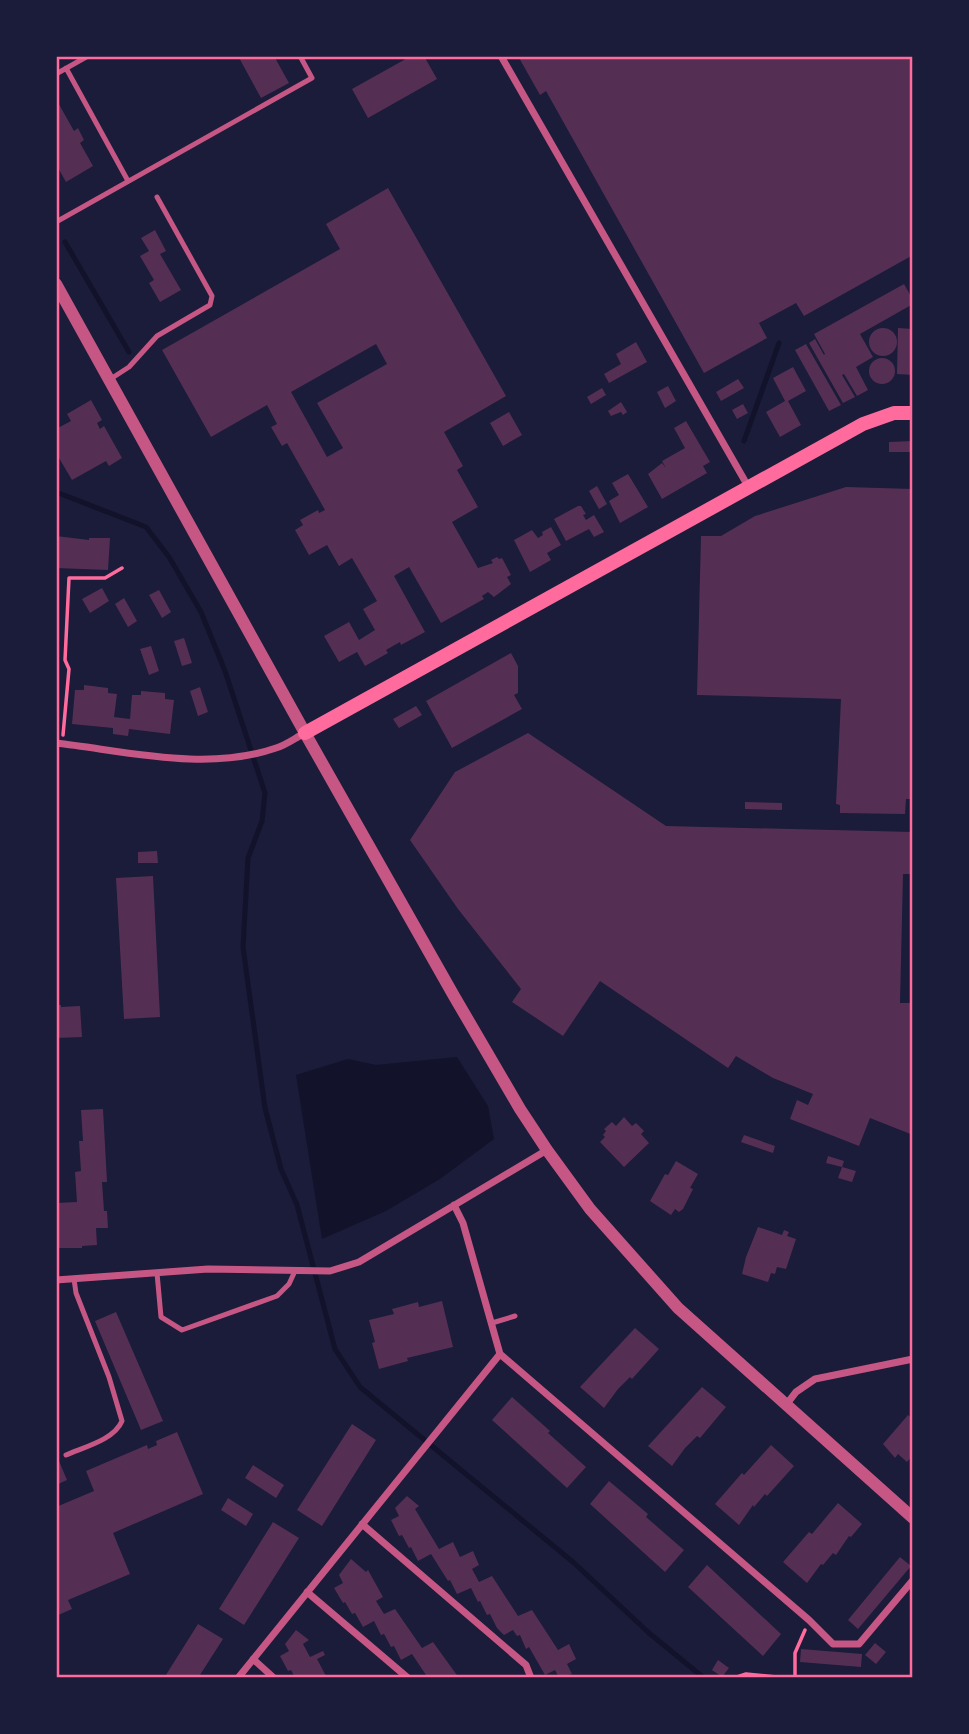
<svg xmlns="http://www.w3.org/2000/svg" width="969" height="1734" font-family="'Public Sans',sans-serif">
<rect width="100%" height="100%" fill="#1b1b3a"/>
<path fill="#12122b" d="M457,1057L488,1106L494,1139L440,1179L386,1211L322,1239L296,1075L348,1059L376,1065Z"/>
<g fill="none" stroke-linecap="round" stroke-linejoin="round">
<path stroke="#12122b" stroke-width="5" d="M65,242L129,352
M744,441L779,343
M56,492L146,527L169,557L201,612L225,671L265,793L262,821L248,858L243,947L265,1108L281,1169L297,1205L335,1349L360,1387L573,1562L649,1633L704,1678"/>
</g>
<path fill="#542f53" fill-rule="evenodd" d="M238,56H274L289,83L261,98Z
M411,56H424L437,79L368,118L352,89Z
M518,56H913V255L804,316L796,303L759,323L767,338L704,373L546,91L540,95Z
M56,99L74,131L78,128L84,140L80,143L93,166L66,182L56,164Z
M388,188L506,396L444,432L463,466L457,470L478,507L452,522L478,568L493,563L491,560L497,557L499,559L502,558L511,575L507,577L511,584L494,597L488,592L482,596L484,599L441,623L409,567L394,576L425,632L401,645L400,642L386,650L388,653L365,666L357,652L339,662L324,636L349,622L359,640L375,630L363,609L377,601L352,558L339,566L327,545L309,555L295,530L303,525L300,520L318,510L319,513L325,510L287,443L282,446L271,427L277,424L267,405L211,437L162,350L340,249L326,224ZM376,344L387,364L317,403L343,448L327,457L291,392Z
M155,230L166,251L160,254L181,290L160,302L149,283L154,280L140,256L149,251L141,238Z
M904,284L913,300V304L860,334L873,357L856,367L868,390L857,396L844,374L842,375L855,397L843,403L809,343L815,339L824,355L825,354L814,334Z
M898,328L913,329V375L897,374Z
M869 342a14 14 0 1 1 28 0a14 14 0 1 1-28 0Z
M636,342L647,362L609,383L604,374L621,364L616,354Z
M806,344L841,405L829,411L795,350Z
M869 371a13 13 0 1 1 26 0a13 13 0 1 1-26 0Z
M793,367L806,391L788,401L801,425L780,437L766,412L785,401L773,378Z
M738,379L744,388L721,401L716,392Z
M668,386L676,401L665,408L657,392Z
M602,388L606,395L591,404L587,397Z
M91,400L102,420L97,423L100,429L104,426L122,458L109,466L106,461L72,480L56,453V429L71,421L67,414Z
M621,402L627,412L623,415L621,412L611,416L608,411Z
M743,404L748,413L737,419L732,410Z
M509,412L522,435L503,446L490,423Z
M686,421L710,462L703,466L707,473L662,499L648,474L662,463L666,468L662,461L685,448L674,428Z
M913,441V452H889V442Z
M628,474L648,507L620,523L609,501L619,495L612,483Z
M597,486L607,504L599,509L589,491Z
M846,487L913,489V799H906L905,814L840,813V805L836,804L841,699L697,695L701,536H721L755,516Z
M578,506H581L586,514L583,515L586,520L594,515L604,532L594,537L589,529L566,541L554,519Z
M551,527L561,545L547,553L551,560L530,572L514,540L532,530L538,538L543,535L542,532Z
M56,536L89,540V538H110L108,570L56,568Z
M102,588L109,601L90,613L82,599Z
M159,590L171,612L162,618L149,595Z
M124,598L137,621L128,627L115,604Z
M184,638L192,663L182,666L174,641Z
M151,646L159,671L149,675L140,649Z
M511,653L518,666V693L514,695L522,709L452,748L426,701Z
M84,685L108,688V693L117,694L114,717L130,719L132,695H141V691L165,693V699L174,700L170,734L129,729L128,736L113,734V728L72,724L75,690H84Z
M200,687L208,712L198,716L190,691Z
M416,706L422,715L399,728L393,719Z
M528,733L666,826L913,832V874H903L900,1003H913V1135L870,1118L859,1146L790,1119L797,1100L808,1105L813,1094L773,1078L736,1056L728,1068L600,981L563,1036L512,1002L521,989L458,909L410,840L455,772Z
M745,802L782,803V810L745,809Z
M157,851L158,863H138V852Z
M153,876L160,1017L124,1019L116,878Z
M56,1005H61V1007L80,1006L82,1037L56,1038Z
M103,1109L107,1182H102L104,1211H107L108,1228H96L97,1245L82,1246V1248H56V1203L77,1202L75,1172L81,1171L79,1141H83L81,1110Z
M624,1117L632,1126L636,1123L644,1131L641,1134L649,1143L624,1167L600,1142L605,1137L603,1135L606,1131L604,1129L612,1122L616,1126Z
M744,1135L775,1146L773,1153L741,1142Z
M828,1156L844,1161L842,1167L856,1171L852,1182L838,1178L842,1167L826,1163Z
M676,1161L698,1174L690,1188L693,1189L683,1209L679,1212L675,1209L671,1215L650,1201L665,1174L668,1175Z
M758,1227L782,1235L784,1230L789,1232L787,1236L796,1239L786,1269L777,1267L775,1274L771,1273L768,1282L742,1274L746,1257Z
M442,1301L453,1347L407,1358L408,1361L379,1369L372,1343L375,1342L369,1320L394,1314L392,1309L418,1302L419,1307Z
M116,1312L163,1421L141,1430L95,1321Z
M635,1328L659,1349L632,1379L630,1377L618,1389L604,1408L580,1387Z
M702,1387L726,1407L700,1438L697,1436L685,1448L672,1466L648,1446Z
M512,1397L550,1431L548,1433L586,1467L567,1488L492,1420Z
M908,1415L913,1419V1455L907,1462L898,1454L895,1458L883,1444Z
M352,1424L376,1440L322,1526L297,1510Z
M177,1432L203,1494L113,1533L130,1574L68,1600L72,1609L56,1616V1507L94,1491L86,1471L147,1445L148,1449L157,1445L156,1441Z
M771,1445L794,1466L767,1496L765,1494L754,1507L753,1505L739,1525L715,1504L742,1473L744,1475Z
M56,1454L67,1480L56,1485Z
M253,1465L284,1485L276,1498L245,1478Z
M609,1481L648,1514L646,1517L684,1550L665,1572L590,1504Z
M407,1496L419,1506L415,1509L439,1549L453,1542L460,1557L473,1551L479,1565L472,1569L479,1582L492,1576L518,1616L532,1610L558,1650L569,1644L576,1659L567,1664L572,1674L559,1678L555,1670L545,1675L529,1647L526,1649L520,1635L517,1636L513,1630L504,1635L497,1628L490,1614L487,1615L480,1601L478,1602L471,1588L457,1594L450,1580L448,1581L431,1554L418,1561L411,1547L409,1548L402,1535L399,1536L391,1520L399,1516L395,1508Z
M228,1498L253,1514L246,1526L221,1510Z
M838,1503L862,1524L851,1537L849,1536L836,1555L833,1553L823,1565L821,1564L807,1583L783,1562L809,1532L812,1534Z
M273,1522L299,1538L244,1625L219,1609Z
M900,1557L911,1566L858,1629L848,1620Z
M351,1559L366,1572L368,1570L383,1597L376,1601L384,1614L395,1609L422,1648L433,1642L459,1678H428L412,1654L401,1660L394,1646L391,1647L384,1634L381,1635L374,1621L363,1627L355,1613L352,1614L345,1602L343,1603L334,1588L343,1583L339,1575Z
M707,1565L781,1634L763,1656L688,1587Z
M198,1624L223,1639L198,1678H164Z
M296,1630L309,1640L303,1644L310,1657L323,1651L325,1655L317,1659L327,1678H295L291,1670L288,1671L280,1656L289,1651L285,1644Z
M875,1643L886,1652L876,1664L865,1655Z
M801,1649L862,1654L861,1667L800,1662Z
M718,1660L729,1668L722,1677L712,1670Z"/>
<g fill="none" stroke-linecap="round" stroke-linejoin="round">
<path stroke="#ff6b9d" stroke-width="3.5" d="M63,735L69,669L65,660L69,578H105L122,568
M734,1678L746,1674L786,1678
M795,1678V1653L805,1630"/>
<path stroke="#c65784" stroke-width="5" d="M66,68L128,181
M56,74L88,56
M56,222L312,78L300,56
M109,380L129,367L157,336L210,305L212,296L157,197
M157,1273L161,1317L182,1330L277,1296L289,1284L295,1271
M492,1323L515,1316
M66,1455C84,1447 114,1440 122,1421L109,1377L76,1293L74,1279"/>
<path stroke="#c65784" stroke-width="7" d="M501,56L749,488
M56,743C126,751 207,772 276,748C286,745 295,738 305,733
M454,1205L463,1223L500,1354L809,1620L833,1644H859L913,1580
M56,1280L208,1269L330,1271L359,1262L547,1150
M786,1405L796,1392L815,1379L913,1359
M362,1524L526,1665L531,1678
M307,1592L408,1678
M253,1659L274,1678
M238,1678L500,1354"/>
<path stroke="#c65784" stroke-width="12" d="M56,284L305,733L454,996L520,1109L547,1150L590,1209L678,1308L913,1518"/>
<path stroke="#ff6b9d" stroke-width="14" d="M305,733L863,424L894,413H913"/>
</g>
<rect width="969" height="1734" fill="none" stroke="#1b1b3a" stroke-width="116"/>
<rect x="58" y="58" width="853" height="1618" fill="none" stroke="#ff6b9d" stroke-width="2.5"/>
</svg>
